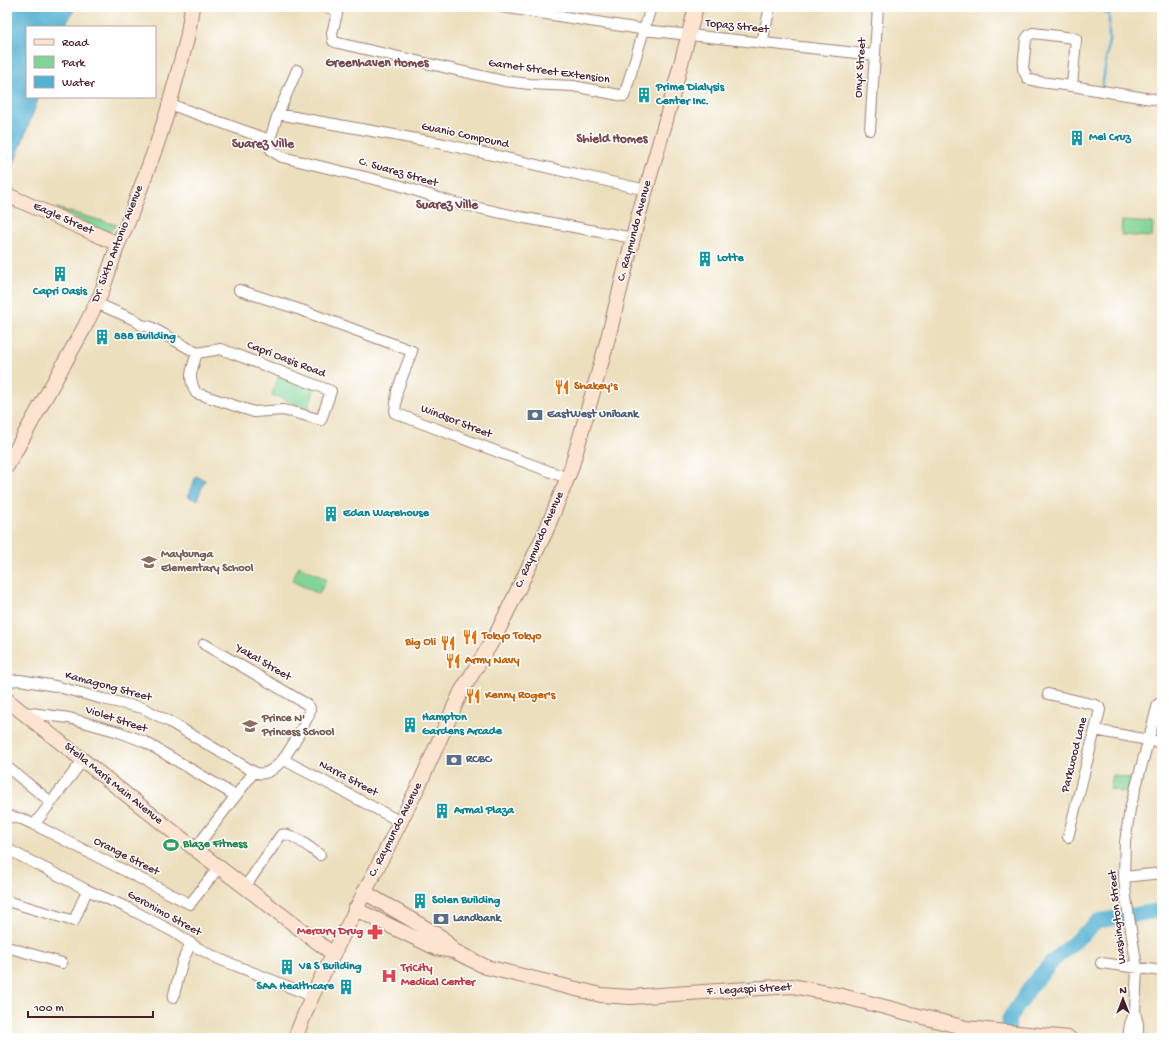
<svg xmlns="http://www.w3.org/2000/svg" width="1169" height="1045" font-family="'Gochi Hand',sans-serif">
<rect width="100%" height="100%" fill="#fff"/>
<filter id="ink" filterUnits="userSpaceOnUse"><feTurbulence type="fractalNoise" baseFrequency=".025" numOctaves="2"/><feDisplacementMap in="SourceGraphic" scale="8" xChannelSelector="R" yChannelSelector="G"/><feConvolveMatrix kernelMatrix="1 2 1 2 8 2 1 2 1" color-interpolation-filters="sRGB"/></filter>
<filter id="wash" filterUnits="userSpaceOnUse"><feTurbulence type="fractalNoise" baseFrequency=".012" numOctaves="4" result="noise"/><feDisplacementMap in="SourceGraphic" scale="16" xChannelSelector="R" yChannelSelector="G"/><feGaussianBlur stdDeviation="0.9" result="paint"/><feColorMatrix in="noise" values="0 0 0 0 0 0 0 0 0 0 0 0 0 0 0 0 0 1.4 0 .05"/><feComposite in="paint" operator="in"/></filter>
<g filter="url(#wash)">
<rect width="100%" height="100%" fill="#ecdfbd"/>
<path fill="#81d497" stroke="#667a61" d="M56,208L117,225L107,233Z
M1122,221L1153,223L1152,237L1121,235Z
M279,375L315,388L308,408L272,395Z
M299,566L326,579L319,594L292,581Z
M1113,775L1131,779L1128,793L1110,789Z"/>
<path fill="#54b1d2" stroke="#4f687e" d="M7,7H76L64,27H27V97H39L7,182Z
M196,476L205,480L197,500L188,497Z"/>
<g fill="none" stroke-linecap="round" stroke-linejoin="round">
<path stroke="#54b1d2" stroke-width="2.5" d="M1088,7L1101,9L1109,15V41L1102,88"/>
<path stroke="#54b1d2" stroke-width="15" d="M1008,1038L1009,1019L1034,982L1053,961L1098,921L1162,910"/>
</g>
</g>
<g filter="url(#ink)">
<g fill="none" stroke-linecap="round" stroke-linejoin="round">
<defs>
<path id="minor" d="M324,7L338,10V7
M502,7L653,31L875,55
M338,10L332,33L333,41L338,43L504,81L530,84L573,86L624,96L651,7
M762,43L770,7
M1072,86L1040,82L1028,79L1023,69L1026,39L1029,35L1033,33L1074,38L1076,39L1072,86L1145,98L1162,100
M169,104L264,138L272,151L282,157L398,185L451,202L520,217L633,238
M278,114L444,144L646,190
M870,130L878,7
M268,145L278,114L297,70
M239,290L301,310L412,351L397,391L395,413L567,478
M96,303L135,320L141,325L151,327L197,353L221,349L331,391L321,420L293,412L283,410L254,412L196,393C187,376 192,370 197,353
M7,681L20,680L55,686L103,699L143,708L170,722L254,772C278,783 299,732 309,715L310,708L308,705L204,644
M1048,694L1096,705L1099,707L1100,710L1068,837
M23,712L69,718L119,732L145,742L236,796
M1095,730L1148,740L1162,742
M284,760L401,822
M7,767L51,802
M7,816L22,819L39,827L190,904L219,867
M34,825L83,760
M7,849L87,890L126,907L174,932L196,947L219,959L312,996
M195,849L254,772
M1124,877L1162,873
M245,887L281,835C291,831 311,849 320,855
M7,901L74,921L87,890
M7,947L62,963
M1101,963L1162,971
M173,998L183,960L191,943
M1128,1038L1130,1024L1135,1012
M1138,1038V1024L1135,1012L1137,968L1126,898L1124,877L1125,842L1130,809L1158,704"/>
<path id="secondary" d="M7,195L118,244
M7,466L84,328L101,294L118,244L128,222L157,144L167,113L187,39L192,7
M7,700L195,849L333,954
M364,892L441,937L454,951
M355,909L436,948L454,951L486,967L601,995L630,997L792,986L838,995L966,1028L1069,1038
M295,1038L312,996L420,783L461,692L496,635L512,602L546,531L571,469L606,346L639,214L666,120L696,7"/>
</defs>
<use href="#minor" stroke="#9b7f74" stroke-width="12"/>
<use href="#secondary" stroke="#9b7f74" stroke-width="16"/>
<use href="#minor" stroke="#fff" stroke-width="10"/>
<use href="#secondary" stroke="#fde4d0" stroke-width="14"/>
</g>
</g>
<defs>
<symbol id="building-bare" viewBox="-9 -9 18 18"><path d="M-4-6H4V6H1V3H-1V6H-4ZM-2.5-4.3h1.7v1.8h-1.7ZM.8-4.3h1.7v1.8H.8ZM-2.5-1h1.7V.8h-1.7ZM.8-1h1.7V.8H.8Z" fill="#0f9aa8" stroke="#fff" stroke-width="2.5" paint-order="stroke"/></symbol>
<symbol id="restaurant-bare" viewBox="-9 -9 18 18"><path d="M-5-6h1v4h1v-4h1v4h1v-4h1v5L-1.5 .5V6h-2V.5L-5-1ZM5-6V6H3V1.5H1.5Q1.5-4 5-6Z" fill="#e8710a" stroke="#fff" stroke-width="2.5" paint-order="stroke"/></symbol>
<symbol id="bank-bare" viewBox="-9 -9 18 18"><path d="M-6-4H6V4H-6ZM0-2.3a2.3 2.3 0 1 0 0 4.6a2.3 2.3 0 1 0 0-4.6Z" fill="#5c6f8a" stroke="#fff" stroke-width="2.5" paint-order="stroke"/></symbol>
<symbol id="school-bare" viewBox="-9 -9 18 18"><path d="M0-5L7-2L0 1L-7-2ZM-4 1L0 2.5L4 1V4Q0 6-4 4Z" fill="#8d6e63" stroke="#fff" stroke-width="2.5" paint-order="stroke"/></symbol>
<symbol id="stadium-bare" viewBox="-9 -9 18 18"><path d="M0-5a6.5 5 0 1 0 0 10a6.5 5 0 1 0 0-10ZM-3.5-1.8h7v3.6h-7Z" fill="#2e9e5b" stroke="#fff" stroke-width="2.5" paint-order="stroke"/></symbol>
<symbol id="pharmacy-bare" viewBox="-9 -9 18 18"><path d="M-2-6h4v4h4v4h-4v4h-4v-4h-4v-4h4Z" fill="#e0444e" stroke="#fff" stroke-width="2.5" paint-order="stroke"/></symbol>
<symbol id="hospital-bare" viewBox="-9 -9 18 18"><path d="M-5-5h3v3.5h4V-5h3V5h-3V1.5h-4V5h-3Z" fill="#e0444e" stroke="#fff" stroke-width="2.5" paint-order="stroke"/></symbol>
</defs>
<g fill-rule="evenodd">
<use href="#building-bare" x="633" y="84" width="22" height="22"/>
<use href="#building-bare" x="1066" y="127" width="22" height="22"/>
<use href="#building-bare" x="694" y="248" width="22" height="22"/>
<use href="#building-bare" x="49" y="263" width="22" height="22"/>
<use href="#building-bare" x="91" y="326" width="22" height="22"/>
<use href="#restaurant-bare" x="551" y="376" width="22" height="22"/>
<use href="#bank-bare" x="524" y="404" width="22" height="22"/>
<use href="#building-bare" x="320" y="503" width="22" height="22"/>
<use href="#school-bare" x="138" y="551" width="22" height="22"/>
<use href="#restaurant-bare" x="459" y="626" width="22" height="22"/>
<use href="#restaurant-bare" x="437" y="632" width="22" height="22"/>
<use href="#restaurant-bare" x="442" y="650" width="22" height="22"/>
<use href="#restaurant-bare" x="462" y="685" width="22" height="22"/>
<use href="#building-bare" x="399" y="714" width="22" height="22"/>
<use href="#school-bare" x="239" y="715" width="22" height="22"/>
<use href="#bank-bare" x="443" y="749" width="22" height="22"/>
<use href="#building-bare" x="431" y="800" width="22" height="22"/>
<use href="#stadium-bare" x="160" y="834" width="22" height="22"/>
<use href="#building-bare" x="409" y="890" width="22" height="22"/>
<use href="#bank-bare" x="430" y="908" width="22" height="22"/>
<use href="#pharmacy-bare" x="364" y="921" width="22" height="22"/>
<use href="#building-bare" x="276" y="956" width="22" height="22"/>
<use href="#hospital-bare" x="378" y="965" width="22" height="22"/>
<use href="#building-bare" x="335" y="976" width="22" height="22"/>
</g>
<g text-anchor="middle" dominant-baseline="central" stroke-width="3" stroke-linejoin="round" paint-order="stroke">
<g font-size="12" fill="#4a1f2b" stroke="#fff">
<text transform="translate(737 27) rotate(6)">Topaz Street</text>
<text transform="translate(861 68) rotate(-86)">Onyx Street</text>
<text transform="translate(549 72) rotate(8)">Garnet Street Extension</text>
<text transform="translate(465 136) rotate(12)">Guanio Compound</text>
<text transform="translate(398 173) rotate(16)">C. Suarez Street</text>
<text transform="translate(63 219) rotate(24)">Eagle Street</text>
<text transform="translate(635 231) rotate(-75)">C. Raymundo Avenue</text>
<text transform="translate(118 244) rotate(-69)">Dr. Sixto Antonio Avenue</text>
<text transform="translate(286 360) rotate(21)">Capri Oasis Road</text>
<text transform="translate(456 422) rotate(21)">Windsor Street</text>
<text transform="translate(540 540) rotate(-66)">C. Raymundo Avenue</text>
<text transform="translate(263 663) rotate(30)">Yakal Street</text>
<text transform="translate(108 687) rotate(15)">Kamagong Street</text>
<text transform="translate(116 720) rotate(18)">Violet Street</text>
<text transform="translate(1075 755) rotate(-76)">Parkwood Lane</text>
<text transform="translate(348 779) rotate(28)">Narra Street</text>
<text transform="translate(113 784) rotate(39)">Stella Maris Main Avenue</text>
<text transform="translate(396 830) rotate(-63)">C. Raymundo Avenue</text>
<text transform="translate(126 857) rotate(27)">Orange Street</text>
<text transform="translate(164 914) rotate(29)">Geronimo Street</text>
<text transform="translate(1118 917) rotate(-96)">Washington Street</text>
<text transform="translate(749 990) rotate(-3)">F. Legaspi Street</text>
</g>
<g font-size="12" font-weight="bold" fill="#0d838f" stroke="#fff" text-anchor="start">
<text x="656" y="88">Prime Dialysis<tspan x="656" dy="14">Center Inc.</tspan></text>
<text x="1089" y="138">Mel Cruz</text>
<text x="717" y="259">Lotte</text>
<text x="60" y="292" text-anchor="middle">Capri Oasis</text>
<text x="114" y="337">888 Building</text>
<text x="343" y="514">Edan Warehouse</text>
<text x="422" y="718">Hampton<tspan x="422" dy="14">Gardens Arcade</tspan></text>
<text x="454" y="811">Armal Plaza</text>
<text x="432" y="901">Solen Building</text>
<text x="299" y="967">V&amp; S Building</text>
<text x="334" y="987" text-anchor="end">SAA Healthcare</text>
</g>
<g font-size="12" font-weight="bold" fill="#c56008" stroke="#fff" text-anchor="start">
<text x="574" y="387">Shakey's</text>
<text x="482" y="637">Tokyo Tokyo</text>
<text x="436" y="643" text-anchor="end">Big Oli</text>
<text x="465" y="661">Army Navy</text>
<text x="485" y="696">Kenny Roger's</text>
</g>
<g font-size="12" font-weight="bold" fill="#4e5e75" stroke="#fff" text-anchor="start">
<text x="547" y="415">EastWest Unibank</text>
<text x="466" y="760">RCBC</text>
<text x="453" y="919">Landbank</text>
</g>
<g font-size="12" font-weight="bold" fill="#785e54" stroke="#fff" text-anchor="start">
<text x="161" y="555">Maybunga<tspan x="161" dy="14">Elementary School</tspan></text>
<text x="262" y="719">Prince N'<tspan x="262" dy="14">Princess School</tspan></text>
</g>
<g font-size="12" font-weight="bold" fill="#27864d" stroke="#fff" text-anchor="start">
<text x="183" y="845">Blaze Fitness</text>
</g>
<g font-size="12" font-weight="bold" fill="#be3a42" stroke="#fff" text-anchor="end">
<text x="363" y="932">Mercury Drug</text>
<text x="401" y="969" text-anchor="start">TriCity<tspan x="401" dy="14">Medical Center</tspan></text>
</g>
<g font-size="13" font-weight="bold" fill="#774950" stroke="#fff">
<text x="377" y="63">Greenhaven Homes</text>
<text x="612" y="139">Shield Homes</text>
<text x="263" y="144">Suarez Ville</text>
<text x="447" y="205">Suarez Ville</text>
</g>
</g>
<rect width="1169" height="1045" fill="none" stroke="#fff" stroke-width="24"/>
<rect x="26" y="26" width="130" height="72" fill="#ffffff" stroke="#b7a5aa"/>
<rect x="34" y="39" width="20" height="6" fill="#fde4d0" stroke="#b7a5aa"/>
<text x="62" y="46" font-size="12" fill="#4a1f2b">Road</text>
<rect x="34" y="56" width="20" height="12" fill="#81d497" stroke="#b7a5aa"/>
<text x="62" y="66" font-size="12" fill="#4a1f2b">Park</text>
<rect x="34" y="76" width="20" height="12" fill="#54b1d2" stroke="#b7a5aa"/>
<text x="62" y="86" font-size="12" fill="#4a1f2b">Water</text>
<g transform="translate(1123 999)" stroke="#ffffff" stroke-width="3" paint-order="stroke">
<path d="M0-3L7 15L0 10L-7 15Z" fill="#4a1f2b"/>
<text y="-6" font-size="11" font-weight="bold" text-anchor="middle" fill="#4a1f2b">N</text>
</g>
<path d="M28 1011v6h125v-6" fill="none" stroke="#4a1f2b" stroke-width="2"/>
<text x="34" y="1011" font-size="12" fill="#4a1f2b" stroke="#ffffff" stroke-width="3" paint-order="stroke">100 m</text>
</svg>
